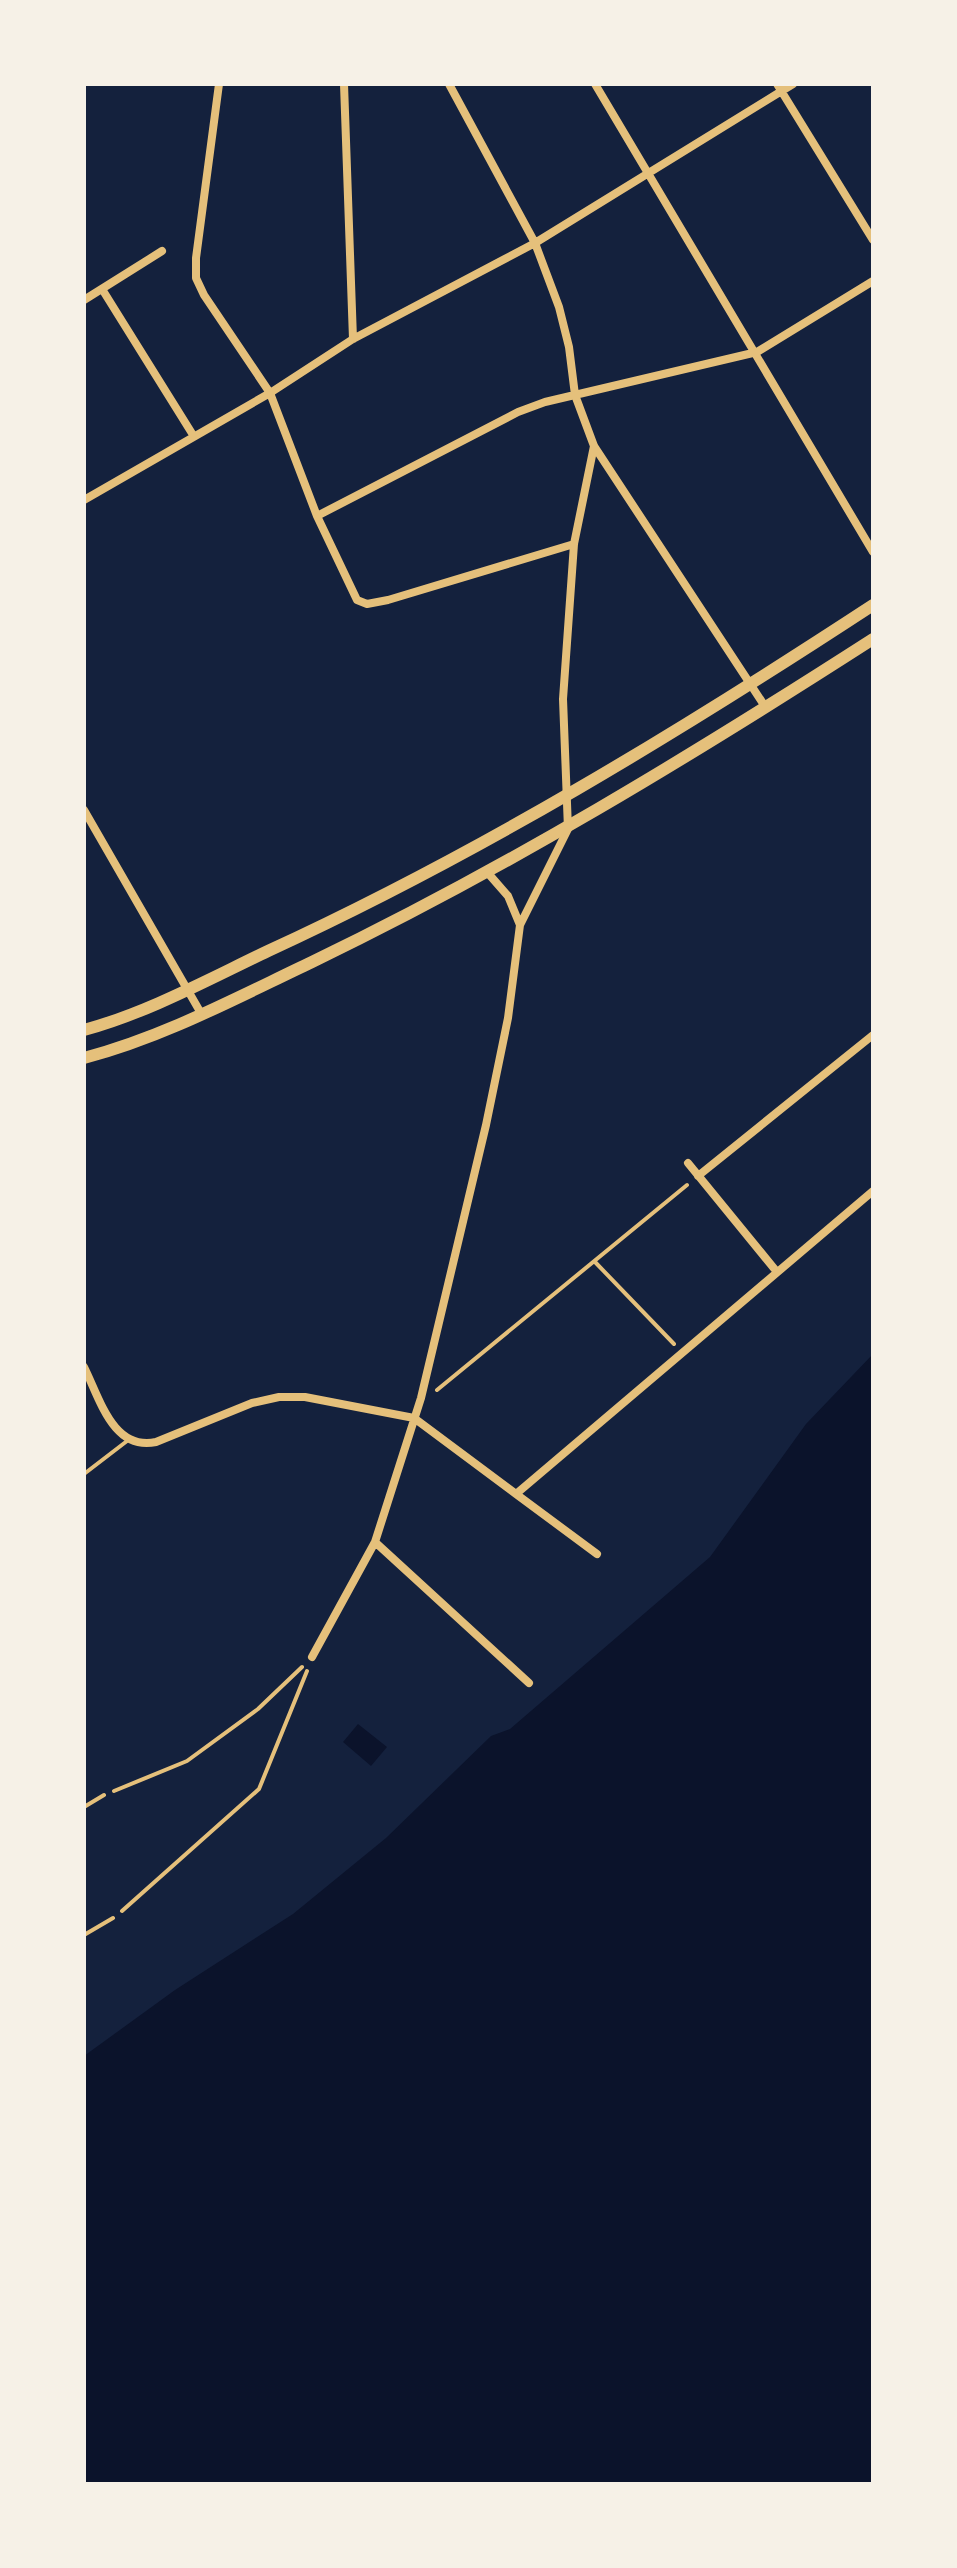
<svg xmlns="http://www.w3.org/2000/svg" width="957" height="2568" font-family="Montserrat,sans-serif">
<rect width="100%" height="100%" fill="#14213d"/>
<path fill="#0b132b" d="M873,1354V2484H84V2056L175,1990L293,1914L386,1838L491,1736L510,1729L710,1557L806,1424Z
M358,1724L387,1747L371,1766L343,1742Z"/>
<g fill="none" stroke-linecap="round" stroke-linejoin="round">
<path stroke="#e5c07b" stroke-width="4" d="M595,1262L674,1344
M437,1390L687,1185
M114,1791L187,1761L258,1709L302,1667
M122,1911L259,1789L307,1671"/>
<path stroke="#e5c07b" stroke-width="4" d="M84,1474L127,1441
M84,1807L104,1795
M84,1935L113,1918"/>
<path stroke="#e5c07b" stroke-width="8" d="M219,84L196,258V278L204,295L270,393L317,516L357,600L367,604L388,600L574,544
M344,84L353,339
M449,84L535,243L559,307L569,347L575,395L594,446L766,708
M595,84L873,552
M777,84L873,240
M102,289L193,435
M84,300L162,251
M84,500L270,393L353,339L535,243L793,84
M317,516L518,412L545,402L757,352L873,281
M84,810L202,1015
M487,872L508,896L520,925
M688,1163L777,1272
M698,1176L873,1035
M84,1367C100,1399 113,1451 156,1442L252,1403L279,1397H305L414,1418L516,1494L873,1191
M516,1494L597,1554
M375,1542L529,1683
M312,1657L375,1542L421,1398L486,1125L508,1018L520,925L568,829L563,699L574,544L594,446"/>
<path stroke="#e5c07b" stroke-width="12" d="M84,1030C147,1013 209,979 268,951C479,854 679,732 873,605
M84,1058C164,1037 238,997 312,962C507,868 691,756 873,639"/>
</g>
<rect width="957" height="2568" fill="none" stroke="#f6f1e7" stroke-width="172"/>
</svg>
